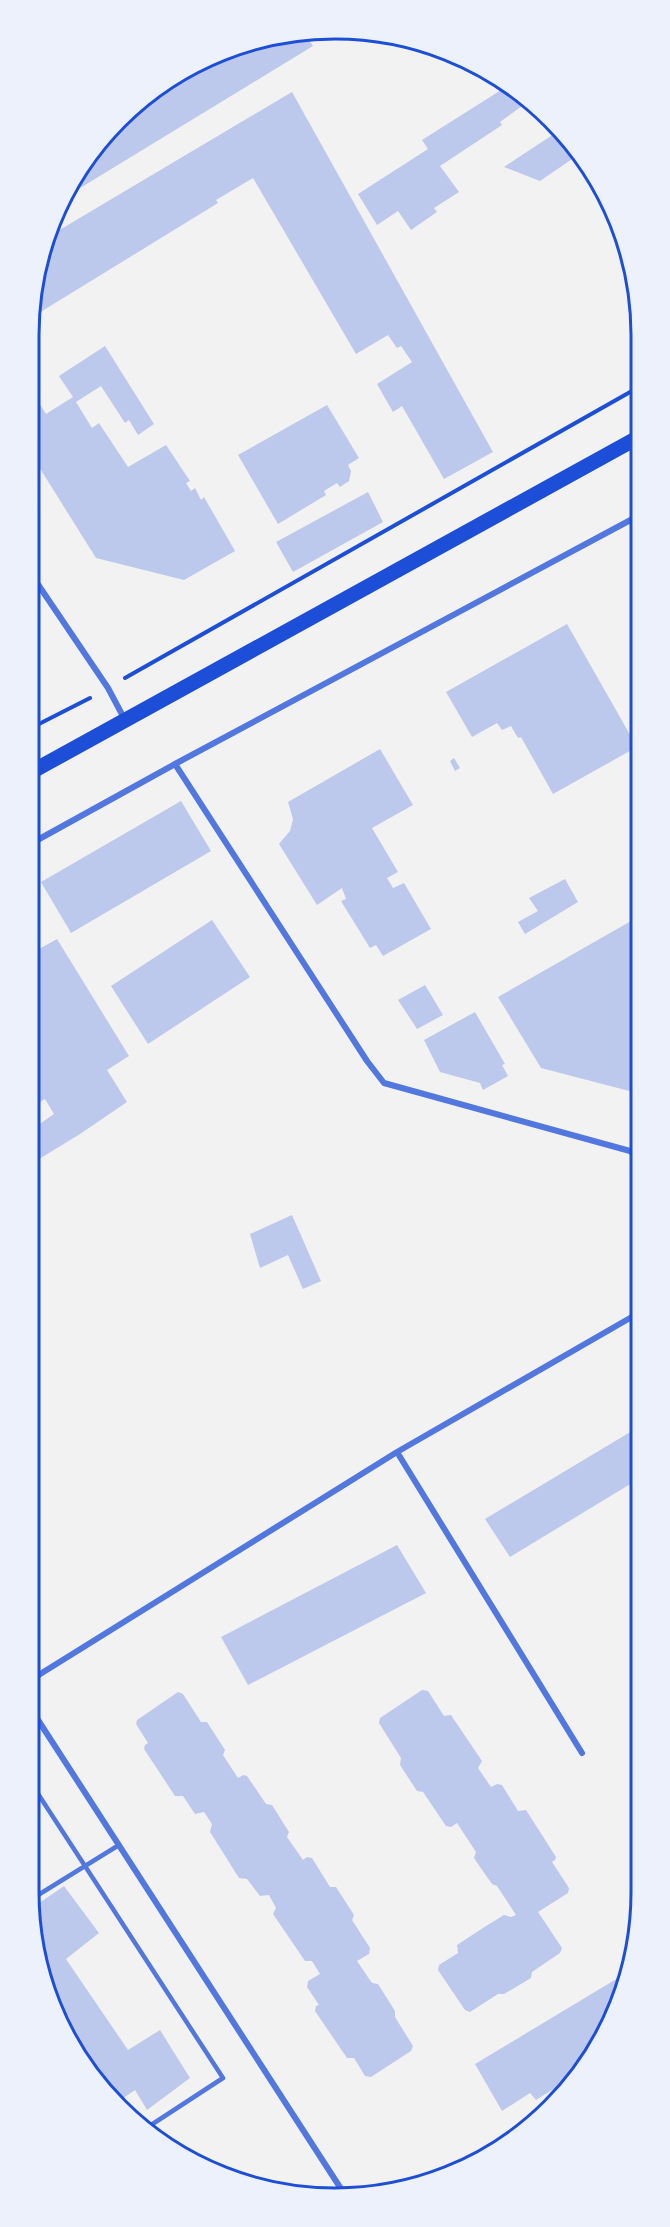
<svg xmlns="http://www.w3.org/2000/svg" width="670" height="2227" font-family="Figtree,sans-serif">
<rect width="100%" height="100%" fill="#f2f2f2"/>
<path fill="#bdc9ec" d="M275,34H305L313,46L67,196L80,165L164,80Z
M386,34H394L409,40L408,41Z
M509,85L521,94L526,103L500,122L502,125L440,166L459,192L434,208L437,212L411,230L398,211L377,225L358,194L428,149L422,140Z
M292,92L493,452L444,479L402,406L393,412L377,384L412,362L401,346L397,348L388,335L356,354L253,178L216,200L218,203L34,316V276L51,235Z
M560,130L578,155L540,181L504,167Z
M105,346L154,424L138,435L129,420L125,423L101,386L76,402L92,428L99,423L128,467L166,445L190,481L186,483L191,491L195,488L201,500L204,497L235,551L184,580L96,558L34,459V395L46,414L73,397L59,376Z
M327,405L359,458L348,465L351,471L349,481L340,487L337,483L324,491L326,495L278,524L238,455Z
M368,492L383,522L293,572L276,542Z
M638,565V586L630,570Z
M567,624L637,747L553,794L521,737L518,738L511,726L502,730L497,723L472,737L446,692Z
M380,749L413,805L372,828L398,872L387,878L393,888L404,883L431,929L383,956L376,945L370,948L341,901L346,899L342,888L317,905L279,844L290,831L293,819L288,802Z
M454,758L460,768L455,771L450,761Z
M181,801L211,851L71,933L41,882Z
M565,879L578,902L525,934L518,922L538,911L529,898Z
M638,917L637,1093L541,1068L498,997Z
M212,920L250,977L148,1044L111,986Z
M57,939L129,1056L107,1070L127,1102L80,1134L31,1164V1130L54,1114L45,1099L31,1107L32,953Z
M425,985L443,1015L417,1029L398,1000Z
M475,1012L505,1064L502,1065L508,1076L483,1090L480,1083L440,1072L424,1040Z
M292,1215L321,1281L303,1289L288,1255L260,1268L250,1234Z
M637,1428V1480L510,1557L485,1519Z
M397,1545L426,1593L248,1685L221,1637Z
M422,1690L428,1691L444,1716L451,1715L482,1761L478,1768L491,1787L497,1784L502,1785L518,1811L526,1810L556,1857L555,1860L552,1862L569,1888L568,1893L538,1912L562,1948L560,1953L532,1972L531,1978L504,1994H498L470,2012L465,2010L438,1970L439,1965L458,1953L457,1945L486,1926L504,1915L511,1917L516,1915L497,1886L492,1884L478,1864L474,1858L476,1852L457,1823L451,1827L446,1826L423,1792L417,1791L400,1765L401,1758L379,1723L380,1718Z
M178,1692L183,1694L201,1722H207L225,1750L223,1755L238,1778L243,1775L247,1776L266,1804L272,1805L289,1832L287,1837L303,1860L307,1857L312,1858L330,1887H336L354,1915L352,1920L370,1948L369,1954L357,1961L372,1983L378,1984L395,2011V2017L413,2046L411,2051L371,2077L365,2076L354,2058H347L315,2011L316,2006L319,2005L307,1987L308,1981L320,1974L312,1961H305L273,1914L276,1908L269,1895L260,1896L247,1879L239,1878L210,1832L212,1824L204,1812L195,1814L183,1796H175L144,1749L145,1745L148,1743L136,1724L137,1720Z
M636,1783V1797L630,1787Z
M64,1886L99,1933L66,1959L128,2050L160,2030L190,2078L147,2110L135,2090L116,2103L105,2094L52,2009L32,1908Z
M628,1972L600,2046L590,2057L571,2068L575,2074L571,2078L536,2100L530,2093L502,2111L475,2064Z"/>
<g fill="none" stroke-linecap="round" stroke-linejoin="round">
<path stroke="#1d4ed8" stroke-width="4" d="M125,678L639,387
M33,727L90,698"/>
<path stroke="#5277de" stroke-width="4.5" d="M29,1780L223,2078L148,2127
M30,1900L119,1845"/>
<path stroke="#5277de" stroke-width="6" d="M33,577L108,688L125,720
M175,764L367,1061L384,1083L630,1151L637,1157
M32,843L175,764L638,516
M397,1452L582,1753
M29,1681L397,1452L637,1314
M29,1706L345,2195"/>
<path stroke="#1d4ed8" stroke-width="15" d="M33,771L639,437"/>
</g>
<path d="M0 0H670V2227H0ZM335 39H335A296 296 0 0 1 631 335V1892A296 296 0 0 1 335 2188H335A296 296 0 0 1 39 1892V335A296 296 0 0 1 335 39Z" fill="#edf1fc" fill-rule="evenodd"/>
<path fill="none" stroke="#1d4ed8" stroke-width="3" d="M335 39H335A296 296 0 0 1 631 335V1892A296 296 0 0 1 335 2188H335A296 296 0 0 1 39 1892V335A296 296 0 0 1 335 39Z"/>
</svg>
